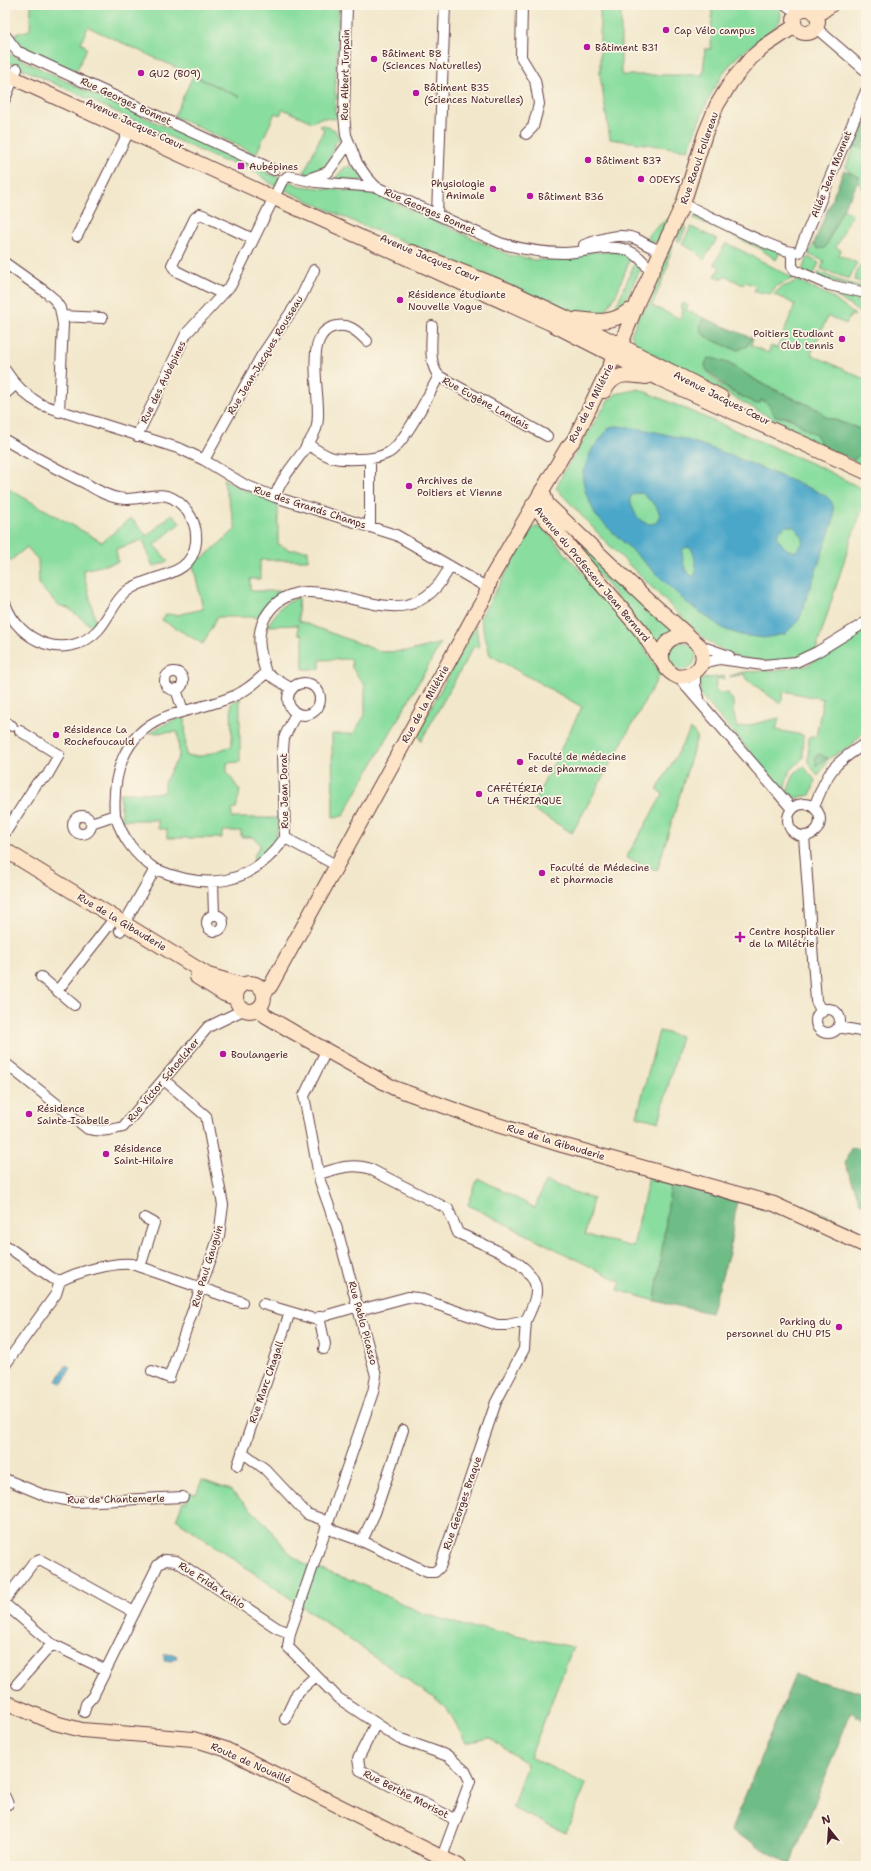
<svg xmlns="http://www.w3.org/2000/svg" width="871" height="1871" font-family="'Shantell Sans',sans-serif">
<rect width="100%" height="100%" fill="#fcf5e5"/>
<filter id="ink" filterUnits="userSpaceOnUse"><feTurbulence type="fractalNoise" baseFrequency=".025" numOctaves="2"/><feDisplacementMap in="SourceGraphic" scale="8" xChannelSelector="R" yChannelSelector="G"/><feConvolveMatrix kernelMatrix="1 2 1 2 8 2 1 2 1" color-interpolation-filters="sRGB"/></filter>
<filter id="wash" filterUnits="userSpaceOnUse"><feTurbulence type="fractalNoise" baseFrequency=".012" numOctaves="4" result="noise"/><feDisplacementMap in="SourceGraphic" scale="16" xChannelSelector="R" yChannelSelector="G"/><feGaussianBlur stdDeviation="0.9" result="paint"/><feColorMatrix in="noise" values="0 0 0 0 0 0 0 0 0 0 0 0 0 0 0 0 0 1.4 0 .05"/><feComposite in="paint" operator="in"/></filter>
<g filter="url(#wash)">
<rect width="100%" height="100%" fill="#f2e7cb"/>
<path fill="#89dd9f" stroke="#6a7e65" d="M31,5H344L339,6L337,46H343V49L337,50L335,95H341V98L335,99V114H340L335,119L321,118L312,122L283,109L280,115L275,113L256,154L174,116L193,76L240,97L88,27L81,42L86,47V50L77,70L73,72L15,46L12,35L30,30Z
M712,5H778C780,10 782,15 780,20C777,29 745,49 736,58C712,83 700,119 688,150L610,139L600,75V6H621V75H703L705,49H711Z
M5,47L8,53L84,90L270,174L301,186L376,194L509,255L535,260L563,259L592,252H619L631,256L616,295L601,318L580,315L563,310L483,273L357,223L270,183C257,171 239,163 222,161L19,67L5,60Z
M323,125L335,130L340,140L335,142C332,158 325,177 304,173L324,129L319,126Z
M858,146L866,149V186L864,190L846,167L854,147Z
M349,166L356,169L366,181L334,180L344,168Z
M843,209L852,214L836,247L841,250L839,255L857,263L849,279L821,269L824,261L808,254L814,243L815,247L825,248Z
M697,214L724,227L723,232L694,218Z
M667,219L670,220L664,233L661,232L659,237L663,239L661,241L653,242L645,240L650,233Z
M682,226L686,228L680,241L676,240Z
M691,227L717,239L704,260L695,251L682,244Z
M733,232L780,252L776,260L761,249L729,234Z
M726,243C750,254 771,267 794,278L775,287L771,294L754,291L756,286L745,282L743,285L726,276L723,279L715,276L720,267L714,264Z
M670,245L673,246L667,262L669,263L652,306L681,319L683,308L680,307L682,303L688,305L686,310L704,318L701,321V332C710,340 727,347 738,350L747,346L752,338L753,339L751,345L768,353L771,346L777,348L795,305L785,299L774,295C779,285 789,287 797,280L830,296L855,315L854,316L851,315L846,324L828,316L811,354L866,380V431L826,417L819,410L761,383L728,363L706,369C713,380 728,391 740,396C758,405 763,392 776,416C780,418 784,416 788,418C800,422 803,430 816,434L822,446L699,378L636,346L631,334L642,309L647,308L657,283L654,280Z
M808,257L819,263L813,276L802,270Z
M636,260L640,270L621,309L607,318L618,302Z
M860,265L866,267V284L854,280Z
M819,272L843,282L866,287V290L816,278Z
M814,283L866,295V301L858,299L856,302L866,309V317L832,293Z
M639,389L822,468L866,491V500L851,539L816,650L800,658L772,662L740,658L725,652L701,636L608,544L556,488L564,471L608,401L616,394Z
M866,450V467L853,460Z
M223,479L249,492L278,503V544L290,550H308V560H260V579H250V589L252,591H282V593L273,599L259,617H217L203,644L162,620L166,614L177,615L203,609L193,564L197,555L203,558L236,529Z
M5,487L102,542L131,518L147,536L172,514L180,523L154,545L168,561L153,567L143,540L116,549L118,562L83,570L96,623L92,627L68,608L58,605L39,585L38,560L27,547L5,565Z
M551,515L677,630L657,647Z
M535,527H541L544,529L638,637L660,674L572,833L531,808L582,707L490,655L480,618L531,530Z
M298,597L299,621L382,652L410,651L441,643L343,816L333,817L332,734H353L365,715V686L352,668L351,659L320,660V669H303V635L298,634V625L267,626L281,607Z
M476,625L479,648L474,646L421,741L417,733Z
M866,630L863,726L866,729L851,746L828,759L818,776L808,762L809,737H816L823,699L784,691L781,704L746,679L744,674L730,677V676L743,672L781,670L803,665L804,667Z
M668 656a14 14 0 1 1 28 0a14 14 0 1 1-28 0Z
M724,676L725,679H717L715,688L719,693H728L733,701V711L737,728L779,718L776,730L803,735V758L790,771L783,791L700,694V682L702,679Z
M240,699V762L227,763V772L240,791L236,809L232,810V818H278C278,842 272,847 254,861V856L260,845L254,837H241V831H222V838H167V829H158V820H122L120,793H164V783L179,756L178,732L149,733L169,722L185,717L186,756H203L232,746L231,703Z
M691,729L697,737L657,871L626,858L663,794L657,790Z
M803,766L816,781L810,795L795,798L791,794L788,797L786,795L794,774Z
M659,1031L681,1036L659,1122L637,1116Z
M649,1177L671,1184L655,1301L618,1290L621,1282L468,1205L478,1178L535,1208L545,1181L593,1199L585,1235L633,1247Z
M202,1480L230,1490L261,1519L289,1552L304,1564L354,1581L422,1613L468,1627L487,1629L573,1647L530,1757L586,1784L566,1833L512,1808L527,1764L489,1738L466,1743L451,1715L441,1703L176,1519L183,1502H187L189,1493L196,1494Z"/>
<path fill="#6ebc86" stroke="#5c6e58" d="M866,119V149L858,147H854Z
M844,170L860,177L850,198H848L825,248L818,249L814,243Z
M704,318L752,338L747,346L738,350C727,347 710,340 701,332L700,326Z
M708,358C728,359 743,373 760,383C779,393 800,401 819,410L826,417L866,431V450L853,460L822,446L816,434C803,430 800,422 788,417C784,416 780,418 775,416C772,410 768,402 761,400L760,403L756,404L728,389L706,369L705,364Z
M819,754L828,758L816,766L815,756Z
M851,1148L866,1150V1165L861,1168L866,1176V1205L860,1202L845,1163Z
M671,1184L737,1201L729,1253L711,1313L655,1301Z
M813,1209L866,1233V1240L812,1215Z
M795,1675L866,1694V1723L851,1712L790,1865L731,1830Z"/>
<path fill="#4ba7c9" stroke="#4a637a" fill-rule="evenodd" d="M617,426C686,432 750,464 814,490C831,498 834,500 834,519L799,620L785,634L764,638L741,635L724,629L687,603L596,516L585,491L582,474L592,449L610,427ZM642,493L656,506L660,515L656,523C639,527 633,512 630,498L633,494ZM786,526L795,527L803,538L802,544L797,551C788,553 781,544 777,537L779,532ZM687,547L691,548C695,555 697,568 695,575L692,576C683,570 683,561 682,550Z
M66,1365L71,1368L62,1384L57,1381Z
M167,1654L176,1655L177,1658L171,1661L164,1660V1655Z"/>
</g>
<g filter="url(#ink)">
<g fill="none" stroke-linecap="round" stroke-linejoin="round">
<defs>
<path id="street" d="M347,5L344,115L346,135L357,163L366,176L376,187
M522,5L521,57L535,80L539,104L533,127L526,134
M786,5L797,13
M816,28L866,71
M5,35L17,51L274,170
M5,99L17,69
M308,179L328,172L348,144
M683,204C703,212 785,257 799,252L866,91
M437,214L445,5
M77,236L129,131
M584,245C600,239 619,232 636,239C645,243 651,249 662,250
M792,253V266L795,270L829,285L866,293
M5,263L47,293L54,299L60,308L63,324L59,412
M223,294L176,271L172,265L195,218L200,214L205,216L253,239
M62,316L102,318
M432,326C432,341 428,364 439,376
M5,370C15,386 26,396 42,405L181,449L204,460L245,485L275,497L396,535L488,588
M5,394L15,385
M137,436L186,334L231,285L282,181L288,176L315,182L376,187L500,243C521,249 542,253 564,253C599,252 629,233 651,273
M5,440C31,455 58,470 85,483C95,489 106,496 118,498C145,504 165,481 187,511C194,520 197,531 196,542C192,579 151,573 127,591C114,601 109,618 98,630C67,663 18,642 5,603
M307,444C329,458 332,460 358,459C369,459 379,458 388,453C404,445 429,393 439,376L547,436
M204,460L262,355L301,297L314,270
M275,497C283,471 307,453 316,429C325,405 300,337 333,327C348,322 357,331 367,341
M370,527V459
M700,646L729,656
M703,663L720,659L763,665L796,662L817,652L866,622
M165 681a9 9 0 1 1 18 0a9 9 0 1 1-18 0Z
M695,673V686L699,698
M678,677L792,809
M288 699a16 16 0 1 1 32 0a16 16 0 1 1-32 0Z
M176,689L183,711
M292,689L266,673C259,650 254,630 270,610C303,568 365,614 407,605C428,600 441,585 450,566
M296,713L284,738L283,750L285,838L336,865
M5,722L12,726
M788 820a16 16 0 1 1 32 0a16 16 0 1 1-32 0Z
M814,807C830,768 831,766 866,743
M115,815C123,839 135,855 155,869
M73 825a9 9 0 1 1 18 0a9 9 0 1 1-18 0Z
M91,823L115,815C112,776 123,735 163,718C186,709 212,706 234,696C246,691 256,682 266,673
M5,833L37,783L47,776L59,755L20,731
M804,836L816,1001L822,1012
M213,882L214,915
M207 923a8 8 0 1 1 16 0a8 8 0 1 1-16 0Z
M120,931L155,869C208,891 250,886 285,838
M41,977L74,1005
M57,991L110,924
M816 1021a12 12 0 1 1 24 0a12 12 0 1 1-24 0Z
M838,1027L866,1032
M326,1051L304,1096L320,1181L337,1229L376,1376L373,1392L290,1633L288,1647L338,1698L398,1738L448,1756L465,1771L470,1781L442,1857
M5,1063L88,1129C101,1132 111,1130 123,1127L208,1027L243,1010
M5,1245L52,1278L60,1281
M140,1267L154,1223L145,1218
M263,1304L314,1319L352,1308H367L408,1297L418,1298L497,1325H507L526,1321C530,1311 537,1299 536,1289C535,1262 479,1243 458,1233L448,1209L368,1168C350,1163 336,1169 319,1174
M319,1317L325,1344L324,1349
M5,1365L56,1294L60,1281C77,1272 113,1262 132,1264L242,1302
M152,1371L169,1378L219,1236L223,1205L206,1116L164,1080
M242,1452L265,1469L307,1514L321,1519L334,1531L362,1541L427,1572H435L440,1567L496,1402L524,1349L526,1321
M238,1465L290,1312
M5,1479L46,1496L76,1502L183,1497
M362,1541L375,1513L403,1430
M5,1600L33,1563L40,1560L134,1612
M5,1604L52,1644L106,1670
M17,1684L52,1644
M84,1712L86,1704L93,1696L158,1565L165,1560L176,1561L277,1628L290,1633
M285,1719L297,1693L316,1676
M376,1723L358,1759L360,1770L456,1820
M5,1797L8,1804"/>
<path id="secondary" d="M794 21a12 12 0 1 1 24 0a12 12 0 1 1-24 0Z
M817,15L831,5
M5,74L274,198L550,323L660,379L866,472
M412,252L508,290L567,318L721,397
M577,319C596,321 612,324 628,311
M604,391C615,372 626,374 646,377
M542,490L547,504L647,599L700,646C708,664 697,676 678,677C652,666 659,634 688,635
M533,504L643,633L656,654L662,660
M5,850L208,975L242,985
M197,977L224,994L235,998
M236 997a14 14 0 1 1 28 0a14 14 0 1 1-28 0Z
M264,994L271,985L475,614L485,597L491,578L567,448L574,440L623,339L638,301L683,204L705,134L717,105L731,82L751,58L765,46L795,26
M258,1009L266,1016L295,1033L394,1088L491,1123L562,1145L774,1204L866,1246
M5,1702L55,1723L82,1730L193,1739L225,1749L459,1866"/>
</defs>
<use href="#street" stroke="#633d43" stroke-width="12"/>
<use href="#secondary" stroke="#633d43" stroke-width="16"/>
<use href="#street" stroke="#fff" stroke-width="10"/>
<use href="#secondary" stroke="#fee4c6" stroke-width="14"/>
</g>
</g>
<g fill="#b5179e" stroke="#fcf5e5" stroke-width="1.5">
<circle cx="666" cy="30" r="4"/>
<circle cx="587" cy="47" r="4"/>
<circle cx="374" cy="59" r="4"/>
<circle cx="141" cy="73" r="4"/>
<circle cx="416" cy="93" r="4"/>
<circle cx="588" cy="160" r="4"/>
<rect x="237" y="162" width="8" height="8" rx="2"/>
<circle cx="641" cy="179" r="4"/>
<circle cx="493" cy="189" r="4"/>
<circle cx="530" cy="196" r="4"/>
<circle cx="400" cy="300" r="4"/>
<circle cx="842" cy="339" r="4"/>
<circle cx="409" cy="486" r="4"/>
<circle cx="56" cy="735" r="4"/>
<circle cx="520" cy="762" r="4"/>
<circle cx="479" cy="794" r="4"/>
<circle cx="542" cy="873" r="4"/>
<path d="M738 931h4v4h4v4h-4v4h-4v-4h-4v-4h4z"/>
<circle cx="223" cy="1054" r="4"/>
<circle cx="29" cy="1114" r="4"/>
<circle cx="106" cy="1154" r="4"/>
<circle cx="839" cy="1327" r="4"/>
</g>
<g text-anchor="middle" dominant-baseline="central" stroke-width="3.5" stroke-linejoin="round" paint-order="stroke">
<g font-size="10" fill="#4a1f2b" stroke="#fcf5e5" text-anchor="start">
<text x="674" y="30">Cap Vélo campus</text>
<text x="595" y="47">Bâtiment B31</text>
<text x="382" y="53">Bâtiment B8<tspan x="382" dy="12">(Sciences Naturelles)</tspan></text>
<text x="149" y="73">GU2 (B09)</text>
<text x="424" y="87">Bâtiment B35<tspan x="424" dy="12">(Sciences Naturelles)</tspan></text>
<text x="596" y="160">Bâtiment B37</text>
<text x="249" y="166">Aubépines</text>
<text x="649" y="179">ODEYS</text>
<text x="485" y="183" text-anchor="end">Physiologie<tspan x="485" dy="12">Animale</tspan></text>
<text x="538" y="196">Bâtiment B36</text>
<text x="408" y="294">Résidence étudiante<tspan x="408" dy="12">Nouvelle Vague</tspan></text>
<text x="834" y="333" text-anchor="end">Poitiers Etudiant<tspan x="834" dy="12">Club tennis</tspan></text>
<text x="417" y="480">Archives de<tspan x="417" dy="12">Poitiers et Vienne</tspan></text>
<text x="64" y="729">Résidence La<tspan x="64" dy="12">Rochefoucauld</tspan></text>
<text x="528" y="756">Faculté de médecine<tspan x="528" dy="12">et de pharmacie</tspan></text>
<text x="487" y="788">CAFÉTÉRIA<tspan x="487" dy="12">LA THÉRIAQUE</tspan></text>
<text x="550" y="867">Faculté de Médecine<tspan x="550" dy="12">et pharmacie</tspan></text>
<text x="749" y="931">Centre hospitalier<tspan x="749" dy="12">de la Milétrie</tspan></text>
<text x="231" y="1054">Boulangerie</text>
<text x="37" y="1108">Résidence<tspan x="37" dy="12">Sainte-Isabelle</tspan></text>
<text x="114" y="1148">Résidence<tspan x="114" dy="12">Saint-Hilaire</tspan></text>
<text x="831" y="1321" text-anchor="end">Parking du<tspan x="831" dy="12">personnel du CHU P15</tspan></text>
</g>
<g font-size="10" fill="#4a1f2b" stroke="#fcf5e5">
<text transform="translate(345 75) rotate(-89)">Rue Albert Turpain</text>
<text transform="translate(126 101) rotate(25)">Rue Georges Bonnet</text>
<text transform="translate(135 124) rotate(25)">Avenue Jacques Cœur</text>
<text transform="translate(699 158) rotate(-71)">Rue Raoul Follereau</text>
<text transform="translate(831 174) rotate(-68)">Allée Jean Monnet</text>
<text transform="translate(430 211) rotate(24)">Rue Georges Bonnet</text>
<text transform="translate(430 258) rotate(23)">Avenue Jacques Cœur</text>
<text transform="translate(265 355) rotate(-59)">Rue Jean-Jacques Rousseau</text>
<text transform="translate(163 382) rotate(-64)">Rue des Aubépines</text>
<text transform="translate(722 398) rotate(27)">Avenue Jacques Cœur</text>
<text transform="translate(486 403) rotate(29)">Rue Eugène Landais</text>
<text transform="translate(591 403) rotate(-63)">Rue de la Milétrie</text>
<text transform="translate(310 507) rotate(18)">Rue des Grands Champs</text>
<text transform="translate(592 574) rotate(50)">Avenue du Professeur Jean Bernard</text>
<text transform="translate(425 704) rotate(-61)">Rue de la Milétrie</text>
<text transform="translate(284 791) rotate(-91)">Rue Jean Dorat</text>
<text transform="translate(122 922) rotate(31)">Rue de la Gibauderie</text>
<text transform="translate(163 1080) rotate(-50)">Rue Victor Schoelcher</text>
<text transform="translate(556 1142) rotate(17)">Rue de la Gibauderie</text>
<text transform="translate(207 1266) rotate(-73)">Rue Paul Gauguin</text>
<text transform="translate(363 1323) rotate(75)">Rue Pablo Picasso</text>
<text transform="translate(266 1382) rotate(-71)">Rue Marc Chagall</text>
<text transform="translate(116 1499) rotate(-1)">Rue de Chantemerle</text>
<text transform="translate(462 1503) rotate(-71)">Rue Georges Braque</text>
<text transform="translate(212 1585) rotate(33)">Rue Frida Kahlo</text>
<text transform="translate(251 1763) rotate(24)">Route de Nouaillé</text>
<text transform="translate(406 1794) rotate(27)">Rue Berthe Morisot</text>
</g>
</g>
<rect width="871" height="1871" fill="none" stroke="#fcf5e5" stroke-width="20"/>
<g transform="translate(829 1829) rotate(343)" stroke="#fcf5e5" stroke-width="3" paint-order="stroke">
<path d="M0-3L7 15L0 10L-7 15Z" fill="#4a1f2b"/>
<text y="-6" font-size="11" font-weight="bold" text-anchor="middle" fill="#4a1f2b">N</text>
</g>
</svg>
